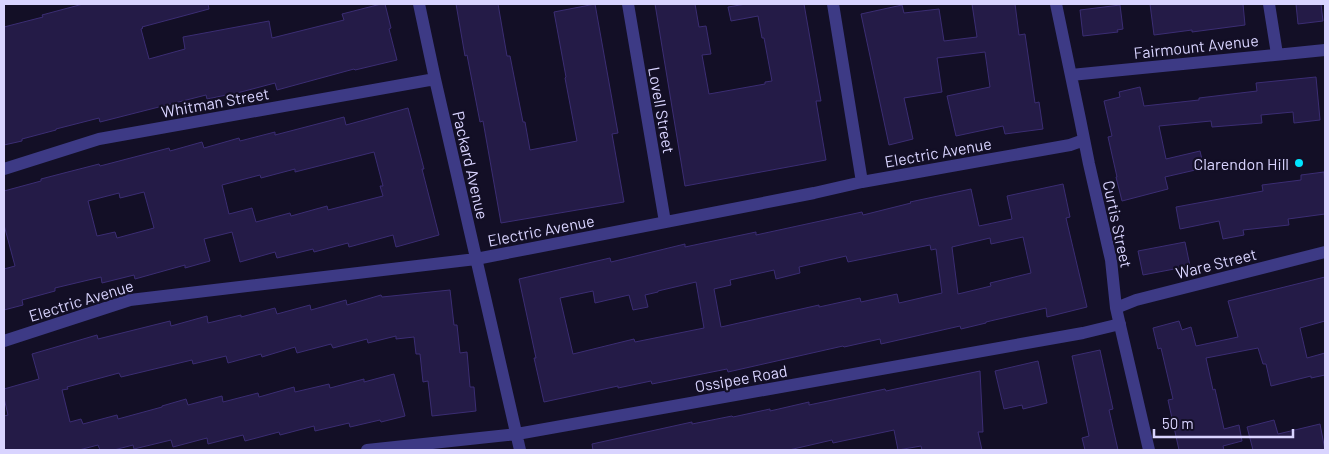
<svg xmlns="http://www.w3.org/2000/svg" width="1329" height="454" font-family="Barlow,sans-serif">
<rect width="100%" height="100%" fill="#130f26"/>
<path fill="#241b47" stroke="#3b2d73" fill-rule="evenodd" d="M83,4H208L209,9L142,27L143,28L141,29L149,59L185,49L183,37L269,21L272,38L344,20L342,14L381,4H385L391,28L389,29L397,60L355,70L354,69L277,90L275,83L241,92L207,99L206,95L100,122L99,118L56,129V130L22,139V141L4,145V27L43,17L42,15Z
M456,4H498L507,56H510L523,122H525L530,150L577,141L565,78L566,77L554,12L595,4L618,133L612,134L624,202L501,223L483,121L480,122L467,55L465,56Z
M655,4H695L699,27L706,26L711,54L702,55L709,94L765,84V82L772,81L764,38H762L758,16L731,21L728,7L746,4H804L821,101H816L826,160L685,186Z
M972,4H1015L1019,35L1025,34L1035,103L1039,102L1043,129L1005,134L1003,126L956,136L947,96L990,87L985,52L937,58L942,92L904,98L913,139L889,145L861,14L902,5L904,13L939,9L944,41L977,37Z
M1150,4H1243L1245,25L1192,32V30L1154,35Z
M1296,4H1321L1323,21L1298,24Z
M1120,5L1123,29L1117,30L1118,32L1083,36L1080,10Z
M1316,77L1320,120L1294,123L1293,112L1261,115L1262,123L1212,127L1211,121L1159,126L1166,159L1200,151L1204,168L1165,177L1168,189L1122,201L1116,177H1117L1108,137L1112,136L1104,101L1120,97L1119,92L1140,87L1144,106L1199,100V98L1257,91L1256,83Z
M408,108L424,169H422L439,235L396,247L393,235L349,247L348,243L314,252L313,249L277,258L275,252L240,262L232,232L204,239L210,261L185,268V265L135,279L134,275L102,283L101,277L55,288V291L22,300L23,305L4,310V269L15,266L4,225V191L41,181V179L64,173L99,164L100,166L169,148L170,151L202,142L204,148L239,138L240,141L275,132V135L344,117L346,125ZM374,152L383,186H380L383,196L328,210L327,206L291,216L290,213L256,222L252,208L229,214L222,185L260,175L261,178L295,169V172ZM144,192L154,228L117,238L115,232L97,236L88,201L119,193L120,198Z
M1324,172L1325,187V214L1288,219L1289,225L1243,230L1244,235L1223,239L1219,221L1180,229L1176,207L1263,191L1262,185L1301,180V175Z
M1063,184L1070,217L1066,218L1087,307L1047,317L1046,308L986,322V323L961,329L960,326L881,344L880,339L844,347L843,346L728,372L727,369L652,384L651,381L618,388V386L544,402L534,358H536L519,279L610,258L611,262L685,244V247L756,232V235L862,212L863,215L911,203L910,202L971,189L979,226L1012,219L1007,196ZM1023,237L1031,273L990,283L991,286L958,294L952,247L990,238L991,244ZM930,245L931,250L936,249L942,293L899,303L897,294L861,302L860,298L819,307V305L721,327L714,289L731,285L730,280L774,270L776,279L800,273L799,267L846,256L848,262ZM696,282L704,328L635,342L634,339L573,354L560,298L593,291L595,303L629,295L633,310L648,307L645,295L658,292V291Z
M1185,242L1190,266L1143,275L1138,251Z
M1325,277V321L1300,328L1307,358L1325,353V375L1311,378V376L1271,386L1266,364H1263L1258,348L1206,358L1213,390L1215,389L1224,429L1239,425L1242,441L1223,446L1224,450H1179L1168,400L1173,399L1161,348L1158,349L1153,328L1179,321L1182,330L1191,327L1196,346L1238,337L1228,301Z
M450,290L454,325H457L460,353L467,352L470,387H474L476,411L432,416L428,381L423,382L420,354H416L414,337L396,339V336L368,343L367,339L333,348L331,344L297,353L295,347L262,357L261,354L228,363L226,356L193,364L192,360L121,377L119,373L67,387L68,389L62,390L70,422L81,419L83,424L117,415L118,419L162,407V406L186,399L188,405L222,396L223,402L258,393L259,397L294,387L295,392L329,384L330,388L364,379V382L394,374L405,416L381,422L380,420L350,427L349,423L315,431L314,426L280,435L279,432L245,441L243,435L208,444L207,438L173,447L171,440L134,449L133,445L114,450H100L98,445L79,450H4V416L8,415L4,398V389L39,379L32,354L97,335L98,339L170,321L171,326L207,316L208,323L241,315V317L275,308L277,314L310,305L311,310L346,300L347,305L381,295L382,297Z
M1100,350L1113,409L1109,410L1118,450H1085L1082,438L1089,436L1072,356Z
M1038,361L1047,403L1023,409L1022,405L1004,409L995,371Z
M980,371L983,432H978L982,450H922L921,446L898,450L894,430L833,443L832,440L789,450H593L592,444L692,422V424L732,416L733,417L770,409V411L809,402V405L885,389L886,391Z
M1274,420L1278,434L1320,424L1325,450H1253L1247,427Z"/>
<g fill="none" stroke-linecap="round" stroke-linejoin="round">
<path stroke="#3d3a85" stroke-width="12" d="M419,4L435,79L520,450
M628,4L665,222
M833,4L862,182
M1056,4L1080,119L1089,164L1111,260L1116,308L1149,450
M1269,4L1277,54
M1071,75L1325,50
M4,169L99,139L435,79
M1116,308L1136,300L1325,252
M4,341L130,300L476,259L814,193L862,182L1070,145L1084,140
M367,450L517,434L1083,333L1120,324"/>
</g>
<circle fill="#00e5ff" stroke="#130f26" stroke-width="2" cx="1299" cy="163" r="5"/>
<g text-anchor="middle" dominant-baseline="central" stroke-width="4.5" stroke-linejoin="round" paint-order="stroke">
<g font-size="16" fill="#d9d4ff" stroke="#130f26">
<text transform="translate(1196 46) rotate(-6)">Fairmount Avenue</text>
<text transform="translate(215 102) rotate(-10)">Whitman Street</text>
<text transform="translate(662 110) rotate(80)">Lovell Street</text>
<text transform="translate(938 152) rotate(-10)">Electric Avenue</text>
<text transform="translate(471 165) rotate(77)">Packard Avenue</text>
<text transform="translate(1118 224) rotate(78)">Curtis Street</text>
<text transform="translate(541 230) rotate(-11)">Electric Avenue</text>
<text transform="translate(1216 263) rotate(-14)">Ware Street</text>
<text transform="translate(81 300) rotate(-17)">Electric Avenue</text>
<text transform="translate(741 378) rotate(-10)">Ossipee Road</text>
</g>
<g font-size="16" fill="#d9d4ff" stroke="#130f26" text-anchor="end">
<text x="1289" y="163">Clarendon Hill</text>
</g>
</g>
<rect width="1329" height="454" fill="none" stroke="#d9d4ff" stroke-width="10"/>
<path d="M1154 429v8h139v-8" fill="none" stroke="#d9d4ff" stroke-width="2.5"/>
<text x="1162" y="429" font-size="15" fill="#d9d4ff" stroke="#130f26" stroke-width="4" paint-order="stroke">50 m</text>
</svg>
